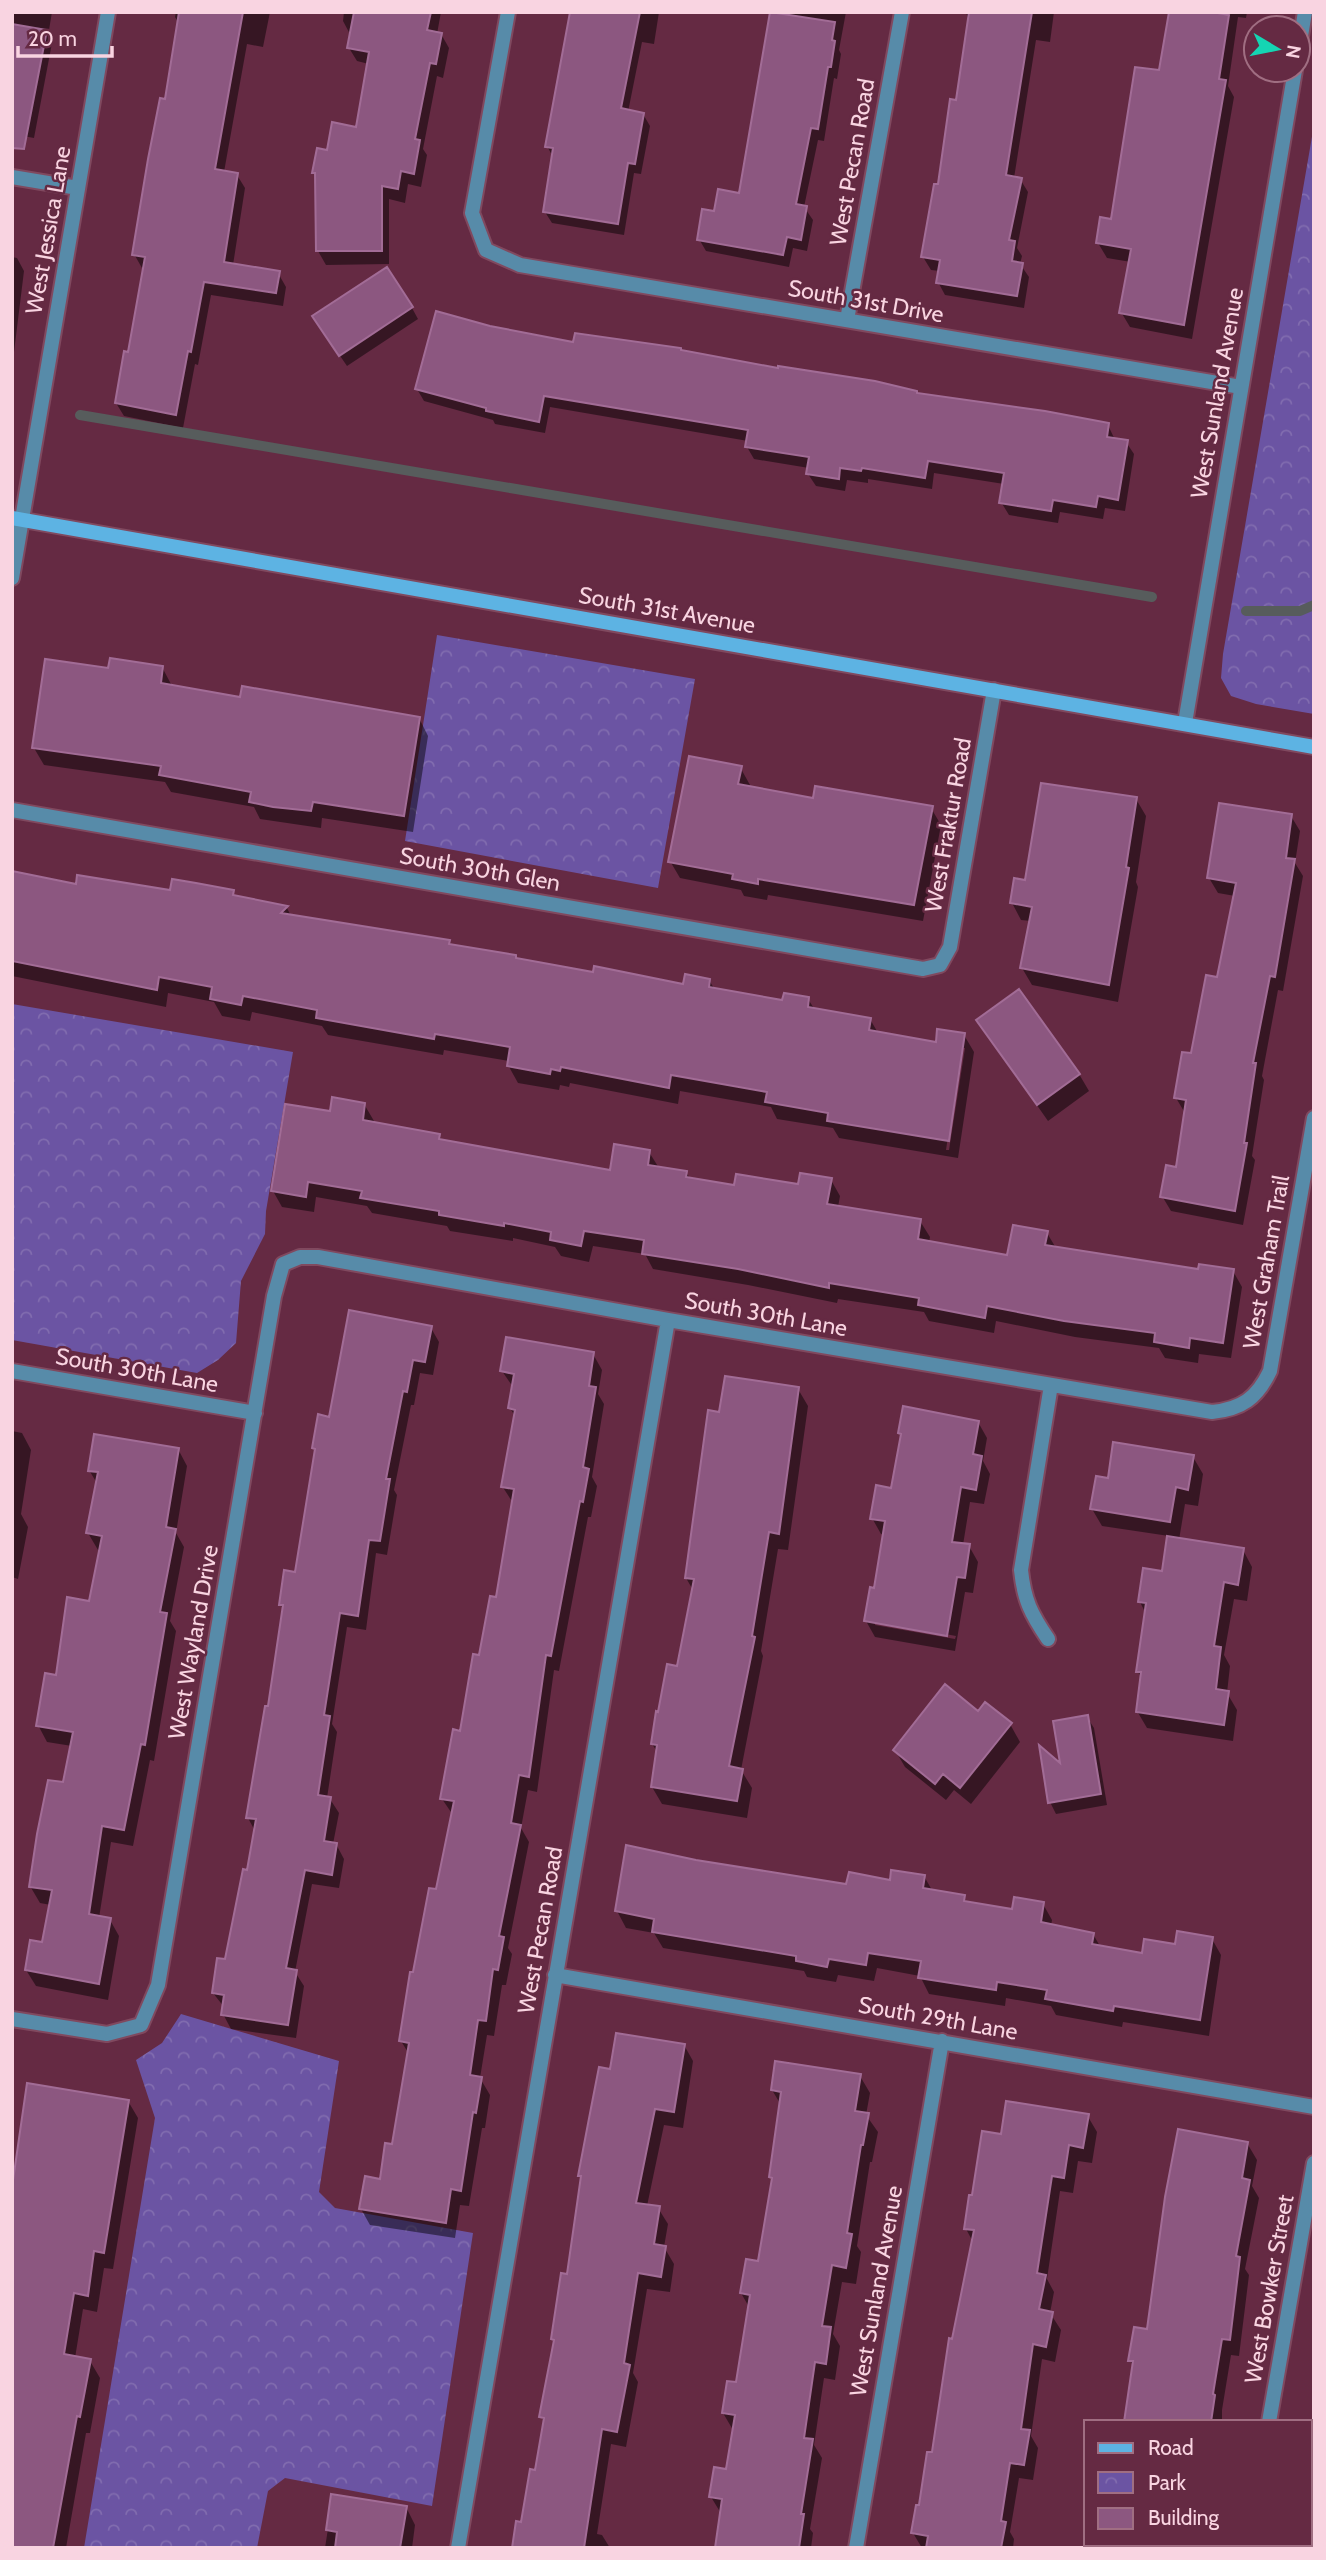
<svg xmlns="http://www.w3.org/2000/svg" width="1326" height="2560" font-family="Cabin,sans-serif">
<defs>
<pattern id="park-crowns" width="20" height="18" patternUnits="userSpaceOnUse" patternTransform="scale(1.75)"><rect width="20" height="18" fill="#6b54a3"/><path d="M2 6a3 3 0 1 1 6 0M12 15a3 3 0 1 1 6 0" fill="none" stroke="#816caf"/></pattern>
</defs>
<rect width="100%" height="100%" fill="#652a43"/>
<path fill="url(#park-crowns)" d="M1314,125V714L1256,704L1231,696L1221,678L1223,654Z
M437,635L695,679L658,888L405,841Z
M12,1004L293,1052L266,1211L265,1234L241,1281L236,1343L218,1360L197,1373L12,1340Z
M181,2014L339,2061L319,2192L335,2208L473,2233L432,2506L285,2478L268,2491L257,2548H84L155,2118L136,2060L162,2043Z"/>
<path fill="#0007" fill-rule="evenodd" d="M12,12H52L48,36L52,43L34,138L12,134Z
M176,12H270L263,47L247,44L224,172L237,175L245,188L233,265L278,273L286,287L283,306L211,295L198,365L195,364L183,428L124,416L116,403L129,354L145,269L142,268L134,254L167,102L179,24L175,17Z
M344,12H441L437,34H441L449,48L443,78L437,76L423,149L427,155L421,187L408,184L405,203L389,199V264L326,265L318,251L317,177L314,172L328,152L357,129L369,64L357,61L349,48L351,36L343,21Z
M571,12H659L654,44L642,42L628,112L643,114L650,126L641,174L634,173L624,235L552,223L545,212L553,157L547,146Z
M771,12H846L839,50L841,54L837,79L834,78L824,141L818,140L804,207L813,220L807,251L793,248L789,267L706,251L699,239L716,213L740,195Z
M966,12H1054L1050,42L1036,40L1014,178L1020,179L1028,192L1017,248L1022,256L1020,264L1029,277L1024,308L945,295L938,282L940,271L931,270L923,257L957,102L969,23Z
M1171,12H1247L1246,18L1238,17L1228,86L1234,97L1192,339L1130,327L1121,312L1131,262L1107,258L1098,243L1113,221L1161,72Z
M12,257L17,258L24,271L14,352Z
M412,308L418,319L347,366L321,328Z
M490,327L575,344L681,352L918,395L1108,425L1115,440L1126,442L1134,454L1125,511L1105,508L1103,519L1060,512L1058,523L1009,515L1001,502L1004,484L934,473L932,489L868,479V483L847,480L845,491L816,486L808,474L809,468L754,459L747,447L748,441L550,407L545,433L495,424L493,420L424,401L417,389Z
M162,667L172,686L241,699L419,718L428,736L413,832L322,818L321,828L260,819L254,807L171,792L165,782L44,765L34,748L110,670Z
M740,767L750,785V788L814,800L931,808L941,825L923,921L768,895L767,900L744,896L741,890L680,878L670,861Z
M1136,799L1146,816L1136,882L1138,887L1118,1002L1032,985L1022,968L1031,921L1021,920L1012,903L1026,882Z
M1291,816L1300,831L1295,863L1303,876L1283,991L1278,990L1262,1076L1264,1080L1252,1156L1255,1160L1243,1225L1171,1211L1162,1196L1178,1169L1185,1113L1176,1098L1218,979L1235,896L1218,893L1209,878Z
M12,873L77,886L172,892H232L236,898L287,908L291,916L449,941L452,946L517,960L594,974L684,986L709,980L715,990L784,1002L808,999L815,1010L870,1019L878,1033L937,1044L964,1035L974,1052L958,1158L839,1138L833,1128L777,1119L771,1107L680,1091L678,1104L570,1083L569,1087L560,1085L559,1090L518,1083L508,1065L509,1061L444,1050L443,1055L328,1035L322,1026L252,1012L250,1021L222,1016L214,1002L168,993L166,1007L12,976ZM961,1048H965L949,1150H946Z
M978,1021L1079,1074L1089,1091L1048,1121Z
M364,1104L374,1121L373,1124L439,1136L443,1141L612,1172L649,1152L659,1168L686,1172L691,1180L736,1187L799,1186L831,1180L840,1196L838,1207L920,1221L930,1237L929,1242L1009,1257L1047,1233L1056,1248L1199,1271H1233L1242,1287L1231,1358L1199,1354L1198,1363L1165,1358L1159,1348L1075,1337L996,1321L994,1333L929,1321L924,1312L838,1299L837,1303L748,1285L653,1269L645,1254L593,1246L589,1262L561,1256L555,1247L513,1238V1241L450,1231L447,1226L372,1213L367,1206L316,1197L314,1212L282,1207L273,1191L332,1113Z
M431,1328L439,1342L433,1375L420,1373L414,1405H411L394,1490L397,1495L387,1555L376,1553L366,1630L347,1627L332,1724L337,1732L327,1798L330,1799L339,1813L333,1844H336L344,1859L339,1888L312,1884L295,1972L304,1986L296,2038L231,2029L223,2014L224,2007L213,1993L227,1961L249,1872L255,1831L248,1818L269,1708L284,1611L280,1604L296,1574L317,1453L314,1448L330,1419Z
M593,1354L602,1370L598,1394L604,1404L592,1477L597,1486L591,1517H588L559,1671L554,1670L537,1792L528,1790L521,1828L529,1842L508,1948L512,1954L506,1985H502L494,2036L487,2035L480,2078L490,2095L485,2128H482L469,2206L460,2205L455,2238L370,2225L361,2209L381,2181L393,2146L409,2054L401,2041L414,1974L438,1891L453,1815L442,1799L497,1599L513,1503L502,1486L516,1418L510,1408L513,1387L502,1371Z
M798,1389L808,1406L788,1550L778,1549L761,1651L763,1656L741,1770L752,1788L747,1818L662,1804L652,1787L658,1753L652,1744L659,1714L679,1668L693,1590L686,1578L720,1414Z
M978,1422L987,1438L983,1461L990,1474L984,1504L970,1502L963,1545L969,1546L978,1562L973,1593L965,1592L955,1651L875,1637L866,1621L875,1590L884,1535L881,1534L872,1518L892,1490L902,1438L900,1433ZM875,1621L956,1636L955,1639L875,1625Z
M12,1431L22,1433L31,1450L21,1514L28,1527L18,1579L12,1577Z
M178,1449L187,1466L176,1533L184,1547L170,1621L176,1631L154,1761L150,1760L133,1846L111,1842L99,1918L110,1920L119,1936L108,2000L36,1986L26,1970L43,1944L51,1905L40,1903L30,1886L64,1784L72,1746L47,1742L38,1725L90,1603L101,1550H98L88,1533L98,1485L89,1470Z
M1193,1457L1203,1474L1198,1506L1185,1504L1179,1540L1243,1550L1252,1567L1247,1601L1234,1599L1224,1655L1230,1666L1227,1693L1237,1710L1233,1741L1147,1728L1137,1711L1142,1679L1138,1672L1146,1614L1140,1602L1163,1573L1169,1536L1102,1526L1092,1509L1109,1480Z
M978,1713L1010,1724L1020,1742L971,1804L954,1790L946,1800L905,1767L895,1750Z
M1087,1717L1094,1728L1107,1805L1056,1814L1050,1802L1063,1767Z
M695,1862L848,1886L924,1876L933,1892L964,1897L967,1904L1013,1911L1043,1904L1052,1920L1051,1926L1093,1934L1101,1948L1143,1955L1212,1939L1221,1955L1209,2036L1123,2022L1122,2027L1056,2015L1051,2006L1006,1998L1005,2006L929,1994L920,1976L877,1968L874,1981L838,1975L836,1982L807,1977L804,1971L663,1948L654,1933L626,1928L617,1911Z
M684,2045L693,2061L683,2128L664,2125L647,2206L658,2208L668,2224L664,2247L674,2264L670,2292L647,2289L633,2373L638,2382L626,2447L611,2444L597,2534L602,2535L610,2548H514L537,2472L545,2423L541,2416L555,2343L553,2339L569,2276L582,2180L580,2175L612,2071Z
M860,2076L870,2093L866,2115L878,2132L872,2162H870L857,2246L861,2252L856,2284L842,2282L833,2334L840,2346L835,2380L824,2378L814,2445L822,2458L810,2529L813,2533L811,2548H717L722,2515L711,2497L728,2471L733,2430L723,2413L737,2384L749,2307L741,2293L759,2263L773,2181L770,2177L781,2105L772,2090Z
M128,2101L138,2118L113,2269L104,2268L97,2312L83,2309L75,2358L90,2361L100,2378L90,2433H86L66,2548H12V2197Z
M1087,2115L1097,2132L1092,2163L1078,2161L1073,2193L1060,2191L1047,2279L1054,2292L1050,2313L1061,2330L1055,2362L1042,2359L1031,2436L1038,2448L1033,2480L1019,2478L1010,2532L1014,2539L1013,2548H922L913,2533L933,2454L973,2242L966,2229L973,2197L1002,2136Z
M1247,2143L1257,2160L1252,2186L1259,2198L1245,2269L1249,2275L1239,2356L1231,2355L1222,2410V2422H1126L1134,2368L1130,2360L1148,2331Z
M333,2496L406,2507L415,2525L412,2548H325Z
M1312,2525H1314V2548H1308L1310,2544Z
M1109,2544H1204L1199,2548H1109Z"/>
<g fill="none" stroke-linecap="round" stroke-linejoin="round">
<path stroke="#575c5c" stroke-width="10" d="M80,415L1152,597
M1246,611H1300L1314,605"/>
</g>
<path fill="#8c5780" stroke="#a26c96" stroke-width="2" d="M179,12H243L215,169L238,173L224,262L280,271L276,293L204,282L191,352L188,351L176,415L115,403L124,351L128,352L145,257L132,255L148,159L160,98L165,99Z
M354,12H431L427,30L442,33L436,64L430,63L415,139L420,140L414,174L401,171L398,189L382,186V251H316L315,173H312L317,148L327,150L332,122L356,127L369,52L347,48Z
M570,12H640L621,108L644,113L635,164L628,163L618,224L543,212L553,148L545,147Z
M770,12L835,22L832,40L835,41L831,67H828L818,129L811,128L796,204L807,206L801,240L787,237L783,255L697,240L702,209L714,211L718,189L739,193Z
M969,12H1032L1006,175L1022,178L1009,240L1015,241L1012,261L1023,263L1017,296L936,283L940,260L921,257L934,184H938L950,99L956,100Z
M1169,12H1212L1229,15L1219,79L1226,80L1184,325L1119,313L1131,249L1096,243L1100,217L1111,219L1135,67L1159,70Z
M12,24L47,30L24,149L12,148Z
M387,267L413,307L339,356L312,316Z
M436,311L490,326L573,342L575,333L681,348V350L778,368V366L875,381L917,391V393L1045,411L1109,423L1107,437L1128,440L1118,500L1098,496L1096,507L1053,500L1051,511L999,503L1004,473L928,461L925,478L862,468L861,471L840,468L839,479L806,474L809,457L745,447L748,430L544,396L539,422L486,411V408L415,389Z
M110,658L163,666L161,683L240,697L242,686L420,717L404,816L313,802L311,811L273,807L249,802L251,792L159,775L161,766L32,748L45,659L108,668Z
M689,756L742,766L738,784L813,798L815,786L933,806L914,905L758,879V884L732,879L733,874L668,862Z
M1041,783L1137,797L1126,867L1129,868L1109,985L1020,968L1032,907L1010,903L1014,878L1025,880Z
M1219,803L1292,814L1286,858L1295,859L1275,977L1270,976L1253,1063H1256L1244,1143H1247L1235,1211L1160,1197L1166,1165L1176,1167L1186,1100L1174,1098L1182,1052L1191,1053L1206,975L1217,977L1236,883L1207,878Z
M12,871L76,884L77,875L170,890L172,879L196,883L234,890L233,895L288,906L281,913L450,940L449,944L516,955V958L593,972L594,966L683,984L685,974L710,979L709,987L782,1000L784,993L809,997L808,1007L871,1018L869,1030L936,1042L937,1029L965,1033L949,1141L827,1121L828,1113L765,1102L767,1092L671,1075L669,1088L561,1067L560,1071L551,1069L550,1074L507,1066L510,1047L435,1034L434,1039L316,1018L317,1010L243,996L241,1005L210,999L212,987L159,977L157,990L12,961Z
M1019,989L1080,1074L1037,1105L976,1020Z
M332,1097L365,1103L363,1120L440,1134L439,1139L610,1170L614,1144L650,1150L648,1165L687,1171L686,1177L734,1185L736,1174L798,1184L800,1173L832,1178L827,1204L921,1219L918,1239L1007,1255L1013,1225L1048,1231L1045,1245L1198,1269L1199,1264L1234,1269L1223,1343L1190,1338L1189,1348L1154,1342L1155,1333L1064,1321L987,1306L985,1318L918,1305L919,1298L829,1283V1288L738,1269L642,1254L644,1240L584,1231L581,1246L550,1240L551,1232L504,1223V1226L439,1215V1211L360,1198L362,1191L308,1182L306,1197L271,1191L285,1104L330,1111Z
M349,1310L432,1326L425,1362L413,1360L407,1392L403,1391L386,1479H390L380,1541L369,1540L358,1616L340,1613L324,1715L330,1716L318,1795L331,1797L324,1841L337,1843L332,1875L305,1870L286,1968L297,1970L288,2025L221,2015L224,1995L212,1993L217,1958L225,1959L243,1869L247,1870L256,1819L246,1818L265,1706H268L283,1605H279L284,1570L295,1572L315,1449L312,1448L318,1414L329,1417Z
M506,1337L594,1352L589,1386L596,1387L583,1467L589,1469L583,1502L580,1501L551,1656L546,1655L529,1777L519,1775L511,1823L521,1825L499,1936L504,1937L498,1970L493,1969L486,2021L478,2020L470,2075L482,2077L476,2113L473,2112L461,2191L451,2189L446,2223L359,2209L365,2176L380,2179L385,2143L392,2144L409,2043L399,2041L410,1972H413L429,1888L436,1889L454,1801L440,1799L453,1729L460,1731L473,1654L479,1655L490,1596L496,1597L514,1489L501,1487L515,1410L508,1408L514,1374L500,1371Z
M725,1376L799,1387L779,1534L769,1532L752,1636L755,1637L729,1766L743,1769L737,1801L651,1787L657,1745L651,1744L656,1711L658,1712L667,1664L677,1666L694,1579L685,1578L708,1410L719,1412Z
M903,1406L979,1421L973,1454L982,1456L976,1490L961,1487L952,1542L970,1544L965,1578L957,1577L947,1636L864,1621L870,1587L874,1588L885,1521L870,1519L876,1485L891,1488L901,1434L898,1433Z
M94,1434L179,1448L166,1527L176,1529L160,1612L167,1613L145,1745L141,1744L124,1830L102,1826L89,1914L111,1918L99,1984L25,1970L30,1940L42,1942L52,1890L29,1887L37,1834L48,1780L63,1782L73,1732L36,1726L45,1673L56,1675L67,1597L89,1601L102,1536L86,1533L98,1472L88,1471Z
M1113,1442L1194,1455L1188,1490L1176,1487L1170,1522L1090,1509L1096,1476L1108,1478Z
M1167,1536L1244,1548L1238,1585L1224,1582L1214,1646L1221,1647L1216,1689L1229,1691L1224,1725L1136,1712L1141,1672H1136L1146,1603L1138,1602L1143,1568L1162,1571Z
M945,1684L978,1711L985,1702L1012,1723L960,1788L943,1774L935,1784L893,1750Z
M1088,1715L1101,1794L1048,1803L1039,1745L1060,1763L1053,1721Z
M626,1845L696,1860L846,1884L849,1872L890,1880L891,1870L925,1875L923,1888L965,1895L964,1901L1012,1909L1014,1897L1044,1902L1041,1922L1094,1933L1092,1944L1142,1953L1144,1939L1175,1944L1177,1931L1213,1937L1200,2020L1114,2006L1113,2011L1045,1999L1047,1990L997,1982L996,1990L918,1978L921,1961L868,1953L866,1965L829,1959L827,1967L796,1961V1956L652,1932L654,1919L615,1911Z
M616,2033L685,2044L674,2112L655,2109L636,2203L660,2206L654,2244L666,2246L661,2277L638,2273L624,2363L630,2365L617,2432L602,2429L584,2548H512L516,2521L521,2522L530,2469L535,2470L544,2418L539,2417L554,2340L551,2339L561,2273L567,2274L581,2176H578L591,2108L599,2067L610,2069Z
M775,2061L861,2074L855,2111L869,2113L863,2145H861L847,2233L852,2234L846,2268L832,2265L822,2326L831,2327L826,2364L815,2362L804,2438L813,2439L801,2514H804L799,2548H715L722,2499L709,2497L714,2467L726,2469L735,2415L722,2413L727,2381L736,2382L750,2295L740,2293L746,2259L758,2261L772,2178L769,2177L781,2092L771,2090Z
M27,2083L129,2100L104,2253L94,2251L88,2296L74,2293L64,2354L91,2359L80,2417L77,2416L53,2548H12V2187Z
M1006,2101L1089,2114L1083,2148L1069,2145L1064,2178L1052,2176L1037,2273L1046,2275L1039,2309L1053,2312L1046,2347L1033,2344L1021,2429L1030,2430L1024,2465L1010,2463L1001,2521L1006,2522L1001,2548H926L928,2536L911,2533L916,2505H919L927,2452H932L949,2338L952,2339L974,2230L964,2229L969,2195H972L982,2131L1001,2134Z
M1178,2129L1248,2142L1242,2178L1250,2180L1236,2256L1240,2257L1230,2340L1222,2339L1213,2394L1215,2395L1211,2422H1124L1133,2361H1128L1134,2327L1147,2329L1165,2197Z
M331,2494L407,2506L400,2548H335L337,2532L326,2530Z"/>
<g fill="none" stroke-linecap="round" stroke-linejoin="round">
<defs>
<path id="street" d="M508,12L472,213L486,250L520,265L1241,387
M1298,54L1305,12
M12,177L78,188
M847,320L902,12
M12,578L108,12
M1185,723L1295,70
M12,810L923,969L940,965L950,947L994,690
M12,1371L255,1413
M1048,1639C1031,1614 1024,1600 1021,1570L1051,1385
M555,1975L1314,2107
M12,2019L107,2034L141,2025L158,1985L274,1296L283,1264L300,1257H318L668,1320L1212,1412C1242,1409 1257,1398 1270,1371L1314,1118
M1269,2422L1314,2163
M458,2548L668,1320
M856,2548L942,2041
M1247,2548L1248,2544"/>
<path id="secondary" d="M12,518L1314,747"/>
</defs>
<use href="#street" stroke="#80495f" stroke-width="18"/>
<use href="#secondary" stroke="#80495f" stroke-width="18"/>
<use href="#street" stroke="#578ba9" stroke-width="14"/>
<use href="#secondary" stroke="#5db3e3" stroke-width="14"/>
</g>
<g text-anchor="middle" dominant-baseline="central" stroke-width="5" stroke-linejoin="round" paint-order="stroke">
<g font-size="23" fill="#f9d4e1" stroke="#652a43">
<text transform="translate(852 162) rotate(-80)">West Pecan Road</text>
<text transform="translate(48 230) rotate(-80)">West Jessica Lane</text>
<text transform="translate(866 301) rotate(10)">South 31st Drive</text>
<text transform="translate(1217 393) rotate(-80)">West Sunland Avenue</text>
<text transform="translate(667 610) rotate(10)">South 31st Avenue</text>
<text transform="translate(948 825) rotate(-80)">West Fraktur Road</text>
<text transform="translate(480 869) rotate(10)">South 30th Glen</text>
<text transform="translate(1266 1262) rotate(-80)">West Graham Trail</text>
<text transform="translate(766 1314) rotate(10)">South 30th Lane</text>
<text transform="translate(137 1370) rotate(10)">South 30th Lane</text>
<text transform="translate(193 1642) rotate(-80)">West Wayland Drive</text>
<text transform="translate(540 1930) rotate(-80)">West Pecan Road</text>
<text transform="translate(938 2018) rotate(10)">South 29th Lane</text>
<text transform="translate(1269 2289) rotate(-80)">West Bowker Street</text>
<text transform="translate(876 2291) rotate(-80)">West Sunland Avenue</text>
</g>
</g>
<rect width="1326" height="2560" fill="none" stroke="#f9d4e1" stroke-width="28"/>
<rect x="1084" y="2420" width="228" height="126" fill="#652a43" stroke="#a06e82" stroke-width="2"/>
<rect x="1098" y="2443" width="35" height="10" fill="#5db3e3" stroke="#a06e82" stroke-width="2"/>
<text x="1148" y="2455" font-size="21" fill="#f9d4e1">Road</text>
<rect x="1098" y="2472" width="35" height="21" fill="url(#park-crowns)" stroke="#a06e82" stroke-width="2"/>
<text x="1148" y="2490" font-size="21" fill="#f9d4e1">Park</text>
<rect x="1098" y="2508" width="35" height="21" fill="#8c5780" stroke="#a06e82" stroke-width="2"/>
<text x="1148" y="2525" font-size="21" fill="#f9d4e1">Building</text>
<g transform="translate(1277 49) rotate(100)"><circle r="33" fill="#652a43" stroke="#a06e82" stroke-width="2"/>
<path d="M0-5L12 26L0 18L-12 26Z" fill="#15d5b3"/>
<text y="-10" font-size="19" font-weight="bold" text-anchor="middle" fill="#f9d4e1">N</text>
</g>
<path d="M18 46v10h94v-10" fill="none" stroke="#f9d4e1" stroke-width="3.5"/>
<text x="28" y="46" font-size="21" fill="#f9d4e1" stroke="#652a43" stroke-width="5" paint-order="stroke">20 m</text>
</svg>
